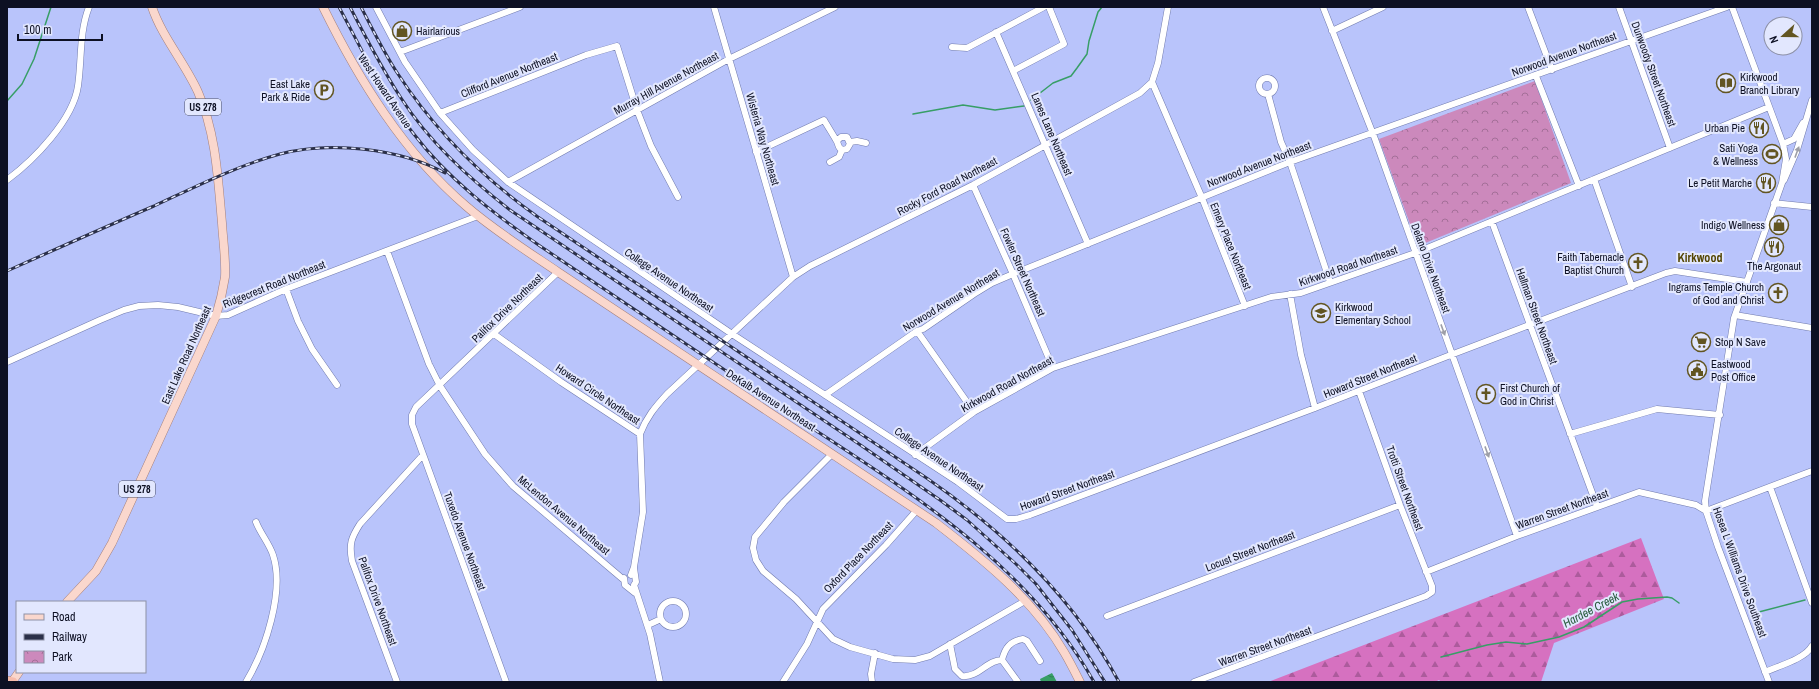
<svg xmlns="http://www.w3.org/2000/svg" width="1819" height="689" font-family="'Archivo Narrow',sans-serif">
<defs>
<pattern id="forest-firs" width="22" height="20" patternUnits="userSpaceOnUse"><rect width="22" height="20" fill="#d671c0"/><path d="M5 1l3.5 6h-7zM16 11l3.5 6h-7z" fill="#ac5b9c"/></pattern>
<pattern id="park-crowns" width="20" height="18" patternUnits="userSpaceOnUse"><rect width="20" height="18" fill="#cc89bc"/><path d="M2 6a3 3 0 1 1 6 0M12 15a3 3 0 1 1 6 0" fill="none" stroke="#a46f98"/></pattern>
<pattern id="water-waves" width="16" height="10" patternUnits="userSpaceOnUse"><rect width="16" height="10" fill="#379e66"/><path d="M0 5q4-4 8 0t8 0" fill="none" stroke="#2d7f54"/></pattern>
</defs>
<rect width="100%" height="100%" fill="#b9c4fb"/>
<path fill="url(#forest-firs)" d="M1641,538L1664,599L1554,643L1541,682H1441L1439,680L1435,682H1268Z"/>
<path fill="url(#park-crowns)" d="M1535,81L1571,183L1418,246L1379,139Z"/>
<path fill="url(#water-waves)" d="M1052,673L1057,682H1041L1040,679Z"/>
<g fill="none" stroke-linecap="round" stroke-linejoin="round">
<path stroke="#379e66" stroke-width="1.5" d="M1031,100L1053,83L1071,76L1077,68L1087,54L1089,41L1098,12L1102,7
M7,101L22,84L34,59L51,7
M913,114L963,105L995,110L1024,106
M1755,613L1805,600
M1441,657L1487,645L1506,642L1527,644L1559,637L1584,627L1622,602L1638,599L1667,597L1672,598L1679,603"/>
<defs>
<path id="minor" d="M376,7L405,62L440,113L473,150L508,182L732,334L958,482L1007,519H1016L1030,515L1315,408L1448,356L1666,273L1675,271L1747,282
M714,7L793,277
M1323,7L1375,139L1517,536
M1528,7L1552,70
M1619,7L1670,148
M1732,7L1783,144L1786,159L1782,183L1734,318L1705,501L1706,511L1718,547L1769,682
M1332,31L1383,7
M996,32L1088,244
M952,47L967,48L1044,7
M400,52L520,7
M1013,71L1064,44L1049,7
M1536,76L1579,186
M1259 86a8 8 0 1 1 16 0a8 8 0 1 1-16 0Z
M1152,82L1202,198L1245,306
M1268,94L1281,142L1290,162L1330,282
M440,113L586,55L617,46L637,110L651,146L678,197
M850,142L857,141L866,143
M1783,144L1794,139L1803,123
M756,152L824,120C828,127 832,133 836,140C839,144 837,147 842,150L847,149L850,144L847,137H841L837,141
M830,162L839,157L842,150
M1594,179L1632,287
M7,180C34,160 73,120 78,86C82,58 79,33 89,7
M1784,180L1797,150L1812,100
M508,182L729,59L835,7
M973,185L1013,274L1053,368
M1774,203L1812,207
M1492,222L1597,506
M387,251L429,364L440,386L485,454L513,486L624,580
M286,289L298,321L312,349L337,385
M1290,294L1301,355L1315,408
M1735,315L1812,328
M917,331L974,412
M494,334L561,382L640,434
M7,362L100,320L124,310L139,306L158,305L178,307L216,316L228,315L286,289L478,216
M825,395L917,331L923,329L974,294L992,283L1013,274L1290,162L1727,7
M1570,434L1657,409L1720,415
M832,454L784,502L755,537L753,548L756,560L763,571L796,599L833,639L850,647L893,659L915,660L930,656L1025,601
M915,455L974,412L1053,368L1271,297L1301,293L1415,253L1769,107
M1770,487L1812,603
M1706,511L1812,471
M634,568L636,582L634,585L650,634L660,682
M1426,572L1517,536L1639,492L1696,505L1706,511
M631,575L634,567L643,512L640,434C646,418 655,407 667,394L793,277L810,266L973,185L1140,93L1152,82L1158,63L1168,7
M624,578L625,585L635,593
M660 614a13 13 0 1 1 26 0a13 13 0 1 1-26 0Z
M1107,616L1400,505
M648,625L661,619
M950,644L955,669L962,676C978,678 987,660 1002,660C1005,648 1010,641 1023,639L1027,641L1040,661
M1002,660L1018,682
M1765,672C1778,666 1805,659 1812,646
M246,682C265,651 285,591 273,555C269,543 260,533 256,522
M397,682L352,561C349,544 351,538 360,524L423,455
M506,682L412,424V415L416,407L558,272
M783,682L807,644L823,609L886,545L917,510
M872,682L871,674L875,653
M1194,682L1426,596L1432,592V586L1400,505L1359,391"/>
<path id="major" d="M323,7C359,80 404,153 466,206C495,231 527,251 558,272L936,523C984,560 1033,599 1064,652C1070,662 1075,672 1080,682
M67,602L96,571L112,543L216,316C220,303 223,290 225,277C226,260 223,240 222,223C218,179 216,133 198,92C185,63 162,37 152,7
M12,682L19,672"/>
<path id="highway" d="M7,681L13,682"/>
</defs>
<use href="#minor" stroke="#717bad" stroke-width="7"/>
<use href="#major" stroke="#a5807c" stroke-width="9"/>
<use href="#highway" stroke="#a5807c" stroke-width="10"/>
<use href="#minor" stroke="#fff" stroke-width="6"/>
<use href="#major" stroke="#fad7cd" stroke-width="8"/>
<use href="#highway" stroke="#f7bcac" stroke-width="9"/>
<defs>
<path id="rail" d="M339,7C362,50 383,95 413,133C448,179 493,213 540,246C620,300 700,354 780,407C897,485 1023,556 1094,682
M350,7C366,38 382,69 401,98C429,142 469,178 510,210L859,444L940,500L967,520L1016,564L1036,584L1072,630L1105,682
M361,7C373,30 384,53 398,74C435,131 483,178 538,217L928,479C1006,533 1074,598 1119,682
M7,271C56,249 105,227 154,206C195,187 236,166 280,154C330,141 399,148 445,173"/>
</defs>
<use href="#rail" stroke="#2b3049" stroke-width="3"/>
<use href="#rail" stroke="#e2e7fe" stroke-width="1.5" stroke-dasharray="4.5" stroke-linecap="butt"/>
</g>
<defs><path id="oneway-solid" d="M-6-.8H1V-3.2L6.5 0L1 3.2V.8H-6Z"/></defs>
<g fill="#9e9fa7">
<use href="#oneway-solid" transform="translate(1797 152) rotate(-70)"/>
<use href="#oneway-solid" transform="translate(1443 330) rotate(70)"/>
<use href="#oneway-solid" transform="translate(1487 452) rotate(70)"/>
</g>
<defs>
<symbol id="shop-ring" viewBox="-11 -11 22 22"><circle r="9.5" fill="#e2e7fe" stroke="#625522" stroke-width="1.5"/><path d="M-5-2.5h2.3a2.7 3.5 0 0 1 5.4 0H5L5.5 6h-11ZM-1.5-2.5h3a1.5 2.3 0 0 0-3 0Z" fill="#625522"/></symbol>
<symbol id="library-ring" viewBox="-11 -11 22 22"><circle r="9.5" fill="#e2e7fe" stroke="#625522" stroke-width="1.5"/><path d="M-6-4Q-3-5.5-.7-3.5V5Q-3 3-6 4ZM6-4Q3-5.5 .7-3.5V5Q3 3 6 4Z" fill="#625522"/></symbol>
<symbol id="parking-ring" viewBox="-11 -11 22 22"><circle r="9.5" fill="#e2e7fe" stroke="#625522" stroke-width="1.5"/><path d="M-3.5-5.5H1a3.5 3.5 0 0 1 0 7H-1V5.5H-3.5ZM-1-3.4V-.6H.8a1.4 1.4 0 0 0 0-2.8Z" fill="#625522"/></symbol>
<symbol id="restaurant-ring" viewBox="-11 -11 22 22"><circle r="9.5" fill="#e2e7fe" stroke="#625522" stroke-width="1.5"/><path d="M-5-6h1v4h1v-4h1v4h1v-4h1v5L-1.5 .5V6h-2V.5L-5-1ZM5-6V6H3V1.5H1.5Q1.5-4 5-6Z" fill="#625522"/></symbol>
<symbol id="stadium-ring" viewBox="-11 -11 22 22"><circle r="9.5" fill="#e2e7fe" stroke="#625522" stroke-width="1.5"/><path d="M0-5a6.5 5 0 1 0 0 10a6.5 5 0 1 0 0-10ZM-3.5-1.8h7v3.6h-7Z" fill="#625522"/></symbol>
<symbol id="church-ring" viewBox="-11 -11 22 22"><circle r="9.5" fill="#e2e7fe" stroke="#625522" stroke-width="1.5"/><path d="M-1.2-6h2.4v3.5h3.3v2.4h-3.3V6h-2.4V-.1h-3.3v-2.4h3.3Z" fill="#625522"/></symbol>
<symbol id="school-ring" viewBox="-11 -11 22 22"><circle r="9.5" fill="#e2e7fe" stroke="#625522" stroke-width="1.5"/><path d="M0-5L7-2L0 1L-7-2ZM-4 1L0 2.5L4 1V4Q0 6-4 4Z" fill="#625522"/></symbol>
<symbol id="supermarket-ring" viewBox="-11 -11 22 22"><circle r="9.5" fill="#e2e7fe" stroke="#625522" stroke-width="1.5"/><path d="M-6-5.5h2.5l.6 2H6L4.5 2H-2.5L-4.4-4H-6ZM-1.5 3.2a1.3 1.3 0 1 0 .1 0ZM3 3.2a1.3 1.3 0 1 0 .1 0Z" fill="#625522"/></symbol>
<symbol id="civic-ring" viewBox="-11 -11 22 22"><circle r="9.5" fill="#e2e7fe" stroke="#625522" stroke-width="1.5"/><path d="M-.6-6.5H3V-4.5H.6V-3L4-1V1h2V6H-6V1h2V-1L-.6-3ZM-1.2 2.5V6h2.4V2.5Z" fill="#625522"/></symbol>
</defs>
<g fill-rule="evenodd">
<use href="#shop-ring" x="391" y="20" width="22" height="22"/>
<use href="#library-ring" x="1715" y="72" width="22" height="22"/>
<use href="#parking-ring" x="313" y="79" width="22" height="22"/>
<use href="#restaurant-ring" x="1748" y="117" width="22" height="22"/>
<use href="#stadium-ring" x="1761" y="143" width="22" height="22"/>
<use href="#restaurant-ring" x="1755" y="172" width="22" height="22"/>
<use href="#shop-ring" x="1768" y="214" width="22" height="22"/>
<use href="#restaurant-ring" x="1763" y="236" width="22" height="22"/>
<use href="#church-ring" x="1627" y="252" width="22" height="22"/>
<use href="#church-ring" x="1767" y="282" width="22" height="22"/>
<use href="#school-ring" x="1310" y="302" width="22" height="22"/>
<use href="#supermarket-ring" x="1690" y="331" width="22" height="22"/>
<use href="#civic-ring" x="1686" y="359" width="22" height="22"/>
<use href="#church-ring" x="1475" y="383" width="22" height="22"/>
</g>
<g text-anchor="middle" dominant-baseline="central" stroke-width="4" stroke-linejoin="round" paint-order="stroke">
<g fill="#e2e7fe" stroke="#4d5065" stroke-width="1">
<rect x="185" y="99" width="36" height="16" rx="3"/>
<rect x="119" y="481" width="36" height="16" rx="3"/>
</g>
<g font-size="10" font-weight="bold" fill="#0d1023">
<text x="203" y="107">US 278</text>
<text x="137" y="489">US 278</text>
</g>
<g font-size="11" fill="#0d1023" stroke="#e2e7fe" text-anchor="end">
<text x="416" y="31" text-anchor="start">Hairlarious</text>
<text x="1740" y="77" text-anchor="start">Kirkwood<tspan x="1740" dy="13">Branch Library</tspan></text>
<text x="310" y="84">East Lake<tspan x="310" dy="13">Park &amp; Ride</tspan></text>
<text x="1745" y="128">Urban Pie</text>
<text x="1758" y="148">Sati Yoga<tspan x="1758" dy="13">&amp; Wellness</tspan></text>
<text x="1752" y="183">Le Petit Marche</text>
<text x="1765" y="225">Indigo Wellness</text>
<text x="1624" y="257">Faith Tabernacle<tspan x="1624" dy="13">Baptist Church</tspan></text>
<text x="1774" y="266" text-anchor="middle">The Argonaut</text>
<text x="1764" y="287">Ingrams Temple Church<tspan x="1764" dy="13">of God and Christ</tspan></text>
<text x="1335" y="307" text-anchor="start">Kirkwood<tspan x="1335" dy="13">Elementary School</tspan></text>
<text x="1715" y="342" text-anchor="start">Stop N Save</text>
<text x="1711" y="364" text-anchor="start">Eastwood<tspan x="1711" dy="13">Post Office</tspan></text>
<text x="1500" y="388" text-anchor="start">First Church of<tspan x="1500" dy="13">God in Christ</tspan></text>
</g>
<g font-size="11" fill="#0d1023" stroke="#e2e7fe">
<text transform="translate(1564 54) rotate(-20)">Norwood Avenue Northeast</text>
<text transform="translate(1654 74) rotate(70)">Dunwoody Street Northeast</text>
<text transform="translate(509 75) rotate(-22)">Clifford Avenue Northeast</text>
<text transform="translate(666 83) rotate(-29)">Murray Hill Avenue Northeast</text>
<text transform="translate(385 91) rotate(56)">West Howard Avenue</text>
<text transform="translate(1052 134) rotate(67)">Lanes Lane Northeast</text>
<text transform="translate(763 139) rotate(74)">Wisteria Way Northeast</text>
<text transform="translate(1259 164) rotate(-21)">Norwood Avenue Northeast</text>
<text transform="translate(947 186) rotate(-28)">Rocky Ford Road Northeast</text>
<text transform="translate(1231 246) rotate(68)">Emery Place Northeast</text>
<text transform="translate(1348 266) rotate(-19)">Kirkwood Road Northeast</text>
<text transform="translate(1431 268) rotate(70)">Delano Drive Northeast</text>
<text transform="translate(1023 272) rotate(66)">Fowler Street Northeast</text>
<text transform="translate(669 280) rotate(34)">College Avenue Northeast</text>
<text transform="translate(274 284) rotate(-22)">Ridgecrest Road Northeast</text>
<text transform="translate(951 300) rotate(-31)">Norwood Avenue Northeast</text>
<text transform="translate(507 308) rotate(-44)">Palifox Drive Northeast</text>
<text transform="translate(1537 316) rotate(70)">Hallman Street Northeast</text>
<text transform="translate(186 355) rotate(-66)">East Lake Road Northeast</text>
<text transform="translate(1370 376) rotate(-22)">Howard Street Northeast</text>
<text transform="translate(1007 384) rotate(-29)">Kirkwood Road Northeast</text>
<text transform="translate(598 394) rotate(34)">Howard Circle Northeast</text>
<text transform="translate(771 400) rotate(33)">DeKalb Avenue Northeast</text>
<text transform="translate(939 459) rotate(34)">College Avenue Northeast</text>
<text transform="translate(1405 488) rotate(70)">Trotti Street Northeast</text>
<text transform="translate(1067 490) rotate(-20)">Howard Street Northeast</text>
<text transform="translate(1562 509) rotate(-20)">Warren Street Northeast</text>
<text transform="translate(564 515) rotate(40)">McLendon Avenue Northeast</text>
<text transform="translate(465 541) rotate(70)">Tuxedo Avenue Northeast</text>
<text transform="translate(1250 551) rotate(-21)">Locust Street Northeast</text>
<text transform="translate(858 557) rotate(-46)">Oxford Place Northeast</text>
<text transform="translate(1740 572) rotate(70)">Hosea L Williams Drive Southeast</text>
<text transform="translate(378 601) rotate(70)">Palifox Drive Northeast</text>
<text transform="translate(1265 646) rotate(-20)">Warren Street Northeast</text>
</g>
<g font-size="12" font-weight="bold" fill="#544602" stroke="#e2e7fe">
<text x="1700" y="258">Kirkwood</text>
</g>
<g font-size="12" font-style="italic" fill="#295d3e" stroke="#e2e7fe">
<text transform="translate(1591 610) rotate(-28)">Hardee Creek</text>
</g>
</g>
<rect width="1819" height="689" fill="none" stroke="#0d1023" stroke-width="16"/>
<rect x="16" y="601" width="130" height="72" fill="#e2e7fe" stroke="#8d91a6"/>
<rect x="24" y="614" width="20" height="6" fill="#fad7cd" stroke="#8d91a6"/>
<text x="52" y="621" font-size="12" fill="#0d1023">Road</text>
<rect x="24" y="634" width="20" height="6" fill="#2b3049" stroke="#8d91a6"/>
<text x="52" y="641" font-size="12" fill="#0d1023">Railway</text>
<rect x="24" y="651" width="20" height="12" fill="url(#park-crowns)" stroke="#8d91a6"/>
<text x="52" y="661" font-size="12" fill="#0d1023">Park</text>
<g transform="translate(1783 36) rotate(249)"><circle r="19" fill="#e2e7fe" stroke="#8d91a6"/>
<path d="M0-3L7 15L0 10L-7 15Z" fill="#625522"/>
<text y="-6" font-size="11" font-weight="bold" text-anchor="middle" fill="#0d1023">N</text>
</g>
<path d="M18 34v6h84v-6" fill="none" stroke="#0d1023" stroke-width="2"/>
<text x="24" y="34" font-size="12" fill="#0d1023" stroke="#e2e7fe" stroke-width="3" paint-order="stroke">100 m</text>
</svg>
